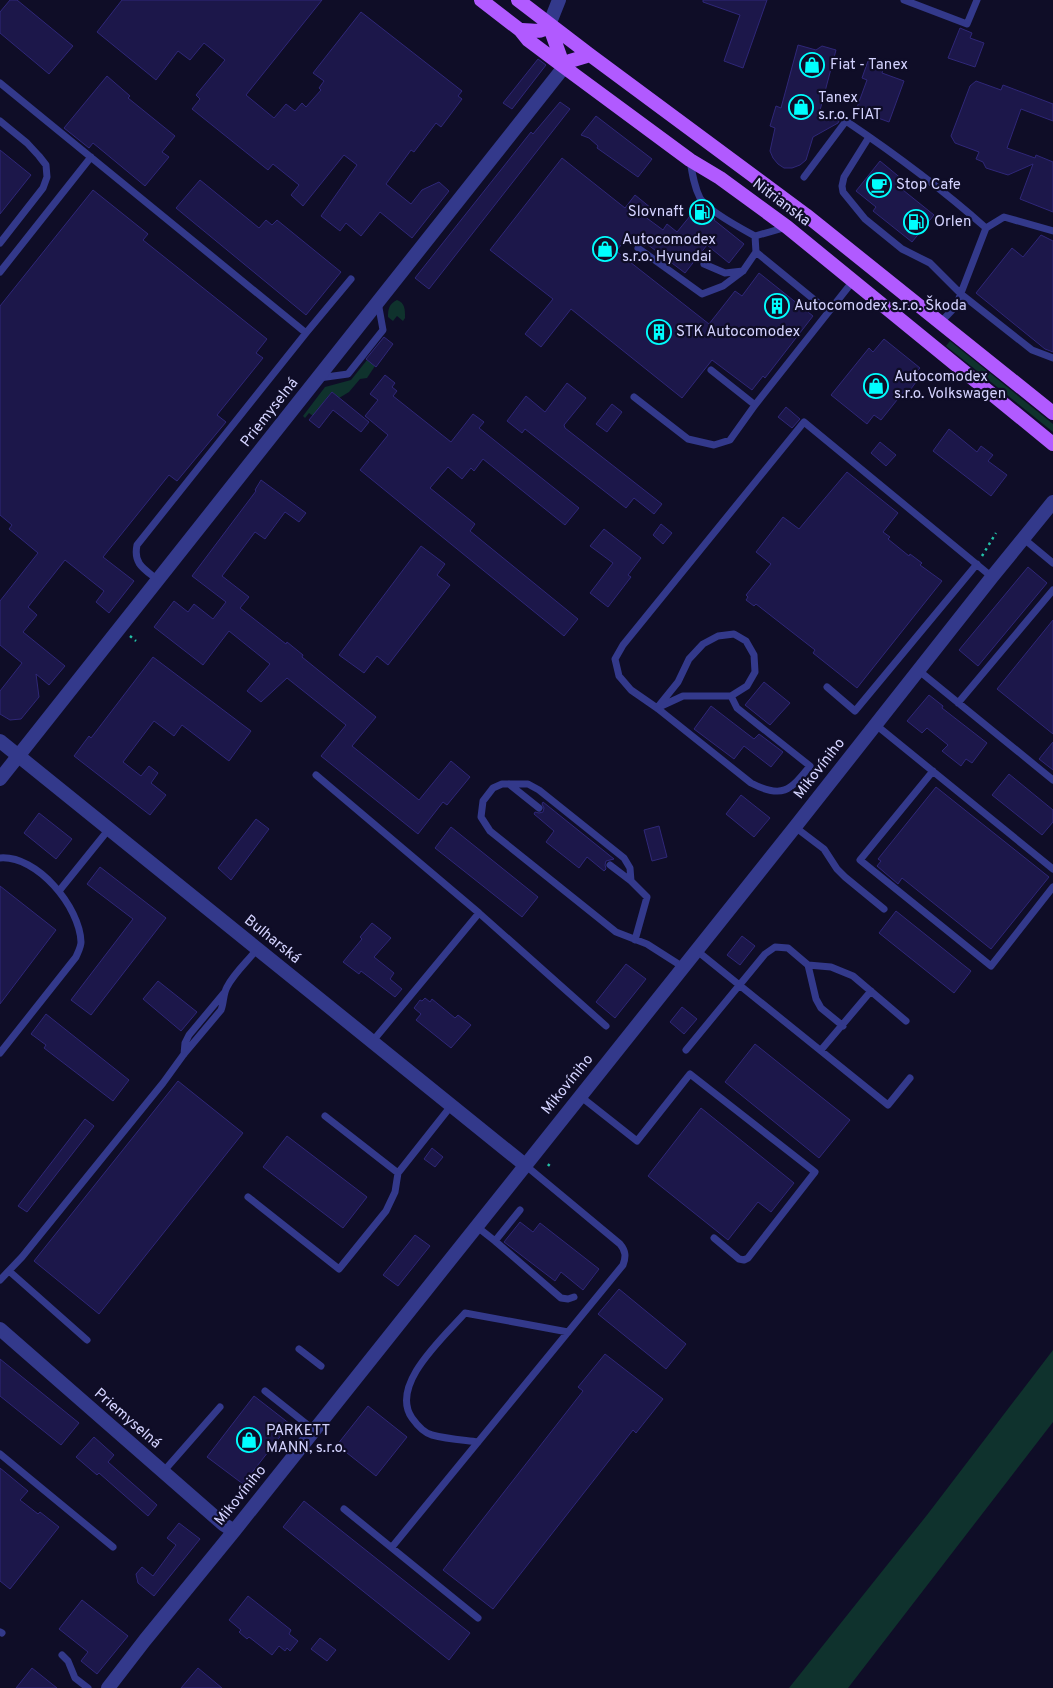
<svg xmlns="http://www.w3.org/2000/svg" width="1053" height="1688" font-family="Overpass,sans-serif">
<rect width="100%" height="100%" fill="#0f0d27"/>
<path fill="#0f322d" d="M397,300C405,303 405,309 405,318L403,321L397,316L393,321L388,317C388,309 389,304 397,300Z
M950,341L1053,424V432L946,346Z
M367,360L375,366L367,378L360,379L349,392L339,398L332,392L313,416L309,413L305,418L303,416L325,387L351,380Z
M1053,1350V1422L848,1688H789L927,1515Z"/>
<path fill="#1c174a" stroke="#2f2778" d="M10,0H17L73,46L49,74L0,33V12Z
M122,0H322L246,95L274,118L286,104L295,111L302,103L306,107L321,90L319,88L324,81L313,73L361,12L462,91L458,96L462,99L441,127L436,123L414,152L411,150L386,184L411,204L422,190L439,182L449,191L412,238L380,212L361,236L346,223L340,231L321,216L357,165L344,155L303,206L291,195L299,185L273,164L268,170L192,109L200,99L196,95L225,60L204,43L190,60L178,51L156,80L97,32Z
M703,0H767L743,68L724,61L740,15L703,2Z
M960,28L972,33L970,38L984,43L975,67L948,58Z
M798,45L816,50L822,46L836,50L819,114L840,119L838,123L813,137L806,160L800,165L792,168H784L778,164L773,158L770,151L775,128L770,126L776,106L781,108Z
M538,59L546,65L512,109L503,103Z
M868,61L884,67L882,73L904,81L889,122L856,110L867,80L862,78Z
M107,76L130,96L128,98L175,136L162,152L169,157L145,186L93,143L89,148L64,128Z
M976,81L1001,90L1003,85L1053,104V121L1021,109L1007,148L1035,158L1036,155L1053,162V212L1020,199L1033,164L1008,175L986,168L983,162L976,159L979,152L955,143L951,136L970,86Z
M560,102L570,109L429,289L415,278L531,132L533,134Z
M596,116L652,159L638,177L597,148L598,146L589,138L581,135Z
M0,150L31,175L0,214Z
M562,158L625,208L635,195L651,208L644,216L663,230L667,224L677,232L699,205L715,219L714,220L744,244L729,263L707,245L685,273L647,244L645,246L628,237L616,251L709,324L735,291L742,296L759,273L813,316L765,378L763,376L752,390L712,360L682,398L571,309L541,347L525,334L553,299L490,250Z
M880,161L903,180L898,186L934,215L912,242L873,211L876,207L856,191Z
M200,180L259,228L266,220L272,225L277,220L341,272L306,315L176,208Z
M93,190L148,234L143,240L267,339L256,353L263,358L217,415L226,422L177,481L169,475L103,557L134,581L109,613L96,602L104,591L65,560L28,607L37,615L23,632L65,666L49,685L36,674L39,697L21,719L10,720L0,714V691L22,663L0,645V601L38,553L9,529L12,525L0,515V306Z
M1041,235L1053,241V352L1045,349L976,293L1012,248L1023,257Z
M384,337L393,344L376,367L366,359Z
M884,339L920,368L911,378L916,382L908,393L905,390L881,420L874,415L867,424L831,395L869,348L873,352Z
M385,375L395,383L392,387L397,391L393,396L451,442L473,414L484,422L479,428L579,508L565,525L483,459L474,471L471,468L462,479L448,467L430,488L475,524L470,531L578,619L564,636L360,470L388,435L365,416L378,400L370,394Z
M567,383L586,398L564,425L565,428L662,504L654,514L634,498L626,508L525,429L522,433L507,421L526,396L545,412Z
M332,392L369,422L361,432L333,410L319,428L309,420Z
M612,404L622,412L607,432L596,424Z
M786,407L800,419L792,428L778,417Z
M949,429L977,452L981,446L993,455L988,461L1007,475L991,496L933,451Z
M880,442L896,455L886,466L871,453Z
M847,472L898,513L883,532L890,537L888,539L909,556L910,554L922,563L920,565L942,581L857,688L813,653L815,650L756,604L754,606L746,600L748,597L746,595L771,564L756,552L783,517L799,529Z
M261,480L306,513L299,522L285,512L265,539L255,532L222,576L249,597L240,608L286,644L287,642L303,655L302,657L376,717L352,746L419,800L451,761L470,777L447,805L443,802L418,834L321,756L346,725L287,678L261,702L247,691L270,664L229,631L203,665L154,627L174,601L188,612L194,604L213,619L226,602L192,576L256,491L255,490Z
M661,524L672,533L663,544L653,535Z
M604,529L641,558L628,575L631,577L608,607L590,593L613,563L590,546Z
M421,546L445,564L437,575L450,585L388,665L377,656L364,673L339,655Z
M1028,567L1047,583L978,666L959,650Z
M1053,620V734L997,689Z
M153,657L251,731L229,761L182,725L174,736L154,721L123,762L141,776L149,766L158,773L151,783L166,795L150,815L74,756L89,736L91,738Z
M764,682L790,703L770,725L745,705Z
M929,695L943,706L942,708L987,743L972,763L966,759L961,766L942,751L948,745L927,728L922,733L907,721Z
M711,706L754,739L759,734L783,752L771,767L744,746L734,759L694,729Z
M1053,742V770L1039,759Z
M1009,774L1053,810V822L1042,835L992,795Z
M936,787L1049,877L991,949L902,878L898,884L877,866L881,861L878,859Z
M741,795L770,818L754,837L726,814Z
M543,802L614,859L606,861L605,865L606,869L604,871L587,857L579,868L546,842L554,831L534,814L535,812L539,813L543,812L544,808L542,804Z
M39,813L72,839L56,859L24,833Z
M256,819L269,829L231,880L218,868Z
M659,826L667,857L652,861L644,830Z
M451,827L538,897L522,917L435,848Z
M100,867L166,918L91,1015L71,1000L133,919L87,884Z
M0,886L56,930L0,1004Z
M896,911L971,971L954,993L879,933Z
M372,923L391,938L374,957L394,973L390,979L402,989L395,997L361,971L359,974L343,962L362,939L360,937Z
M742,936L755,946L740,965L727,955Z
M626,964L646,979L615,1018L596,1002Z
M158,981L197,1012L181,1031L143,999Z
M425,998L430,1002L432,999L455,1018L458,1015L471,1025L451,1048L416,1020L421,1014L414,1008L420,1000L422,1001Z
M682,1007L697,1019L684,1034L670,1022Z
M46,1014L129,1080L113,1101L44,1048L46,1045L31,1034Z
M755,1044L850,1120L819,1158L725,1082Z
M178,1081L243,1133L99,1314L34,1261Z
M701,1108L794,1183L771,1212L758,1202L728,1240L648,1176Z
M85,1119L94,1126L27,1212L18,1206Z
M287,1136L367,1197L343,1228L263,1167Z
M432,1148L443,1157L435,1167L424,1159Z
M520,1222L533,1232L540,1223L599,1269L583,1290L561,1272L555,1281L504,1242Z
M415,1235L430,1246L398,1286L383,1275Z
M619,1289L686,1344L666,1369L598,1314Z
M605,1354L663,1399L636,1433L633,1430L493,1609L443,1570L583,1391L578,1387Z
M0,1359L79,1423L61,1445L0,1396Z
M254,1396L290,1424L243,1484L207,1457Z
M368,1406L407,1437L376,1476L337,1445Z
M94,1437L114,1455L108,1462L157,1505L148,1516L99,1473L97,1475L76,1457Z
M0,1468L28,1491L20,1500L38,1514L40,1512L59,1527L10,1589L0,1581Z
M304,1501L470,1633L449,1660L283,1527Z
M179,1523L200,1539L154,1596L138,1583L136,1574L142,1567L153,1576L176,1545L167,1538Z
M248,1596L291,1630L289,1634L298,1641L290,1651L287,1648L285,1651L279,1646L272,1655L249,1637L247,1639L239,1632L241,1630L229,1620Z
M82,1600L128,1636L97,1674L81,1661L88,1652L59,1629Z
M320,1638L336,1650L327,1661L311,1649Z
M32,1668L57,1688H16Z
M198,1668L222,1688H181Z"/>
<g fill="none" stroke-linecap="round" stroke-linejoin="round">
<path stroke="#23c3a9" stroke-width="2.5" stroke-dasharray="2.5 4" stroke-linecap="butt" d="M982,556L996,533
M130,636L136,641
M548,1166L551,1162"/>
<path stroke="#33398b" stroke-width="7" d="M904,0L967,24L977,0
M0,83L306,333L137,545C133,564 144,569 158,580
M0,121L27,143L39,156L46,165L47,177L43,188L0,243
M869,137L844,177L842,186L843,192L865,219L902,249L930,263L961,294L1032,350L1053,358
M690,160C692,173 694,186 700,198C708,211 742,229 755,236L787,227
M804,177L846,121C895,154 942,189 986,228L956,306L940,323
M986,228L1004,217L1053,231
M638,248L702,294L723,286L743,271L756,252L755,236
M756,252L828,311
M704,264L725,273L743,271
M0,272L91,157
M306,333L351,279
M711,370L755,405
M319,378L348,374L383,330L378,302
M634,397L688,439L714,445L730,440L755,405L853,281
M1024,539L1053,563
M734,634L746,641L754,655L755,672L747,686L731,696H683L657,708L678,682L689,659L703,644L718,636Z
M918,670L1053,780
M827,687L855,711L977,564
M731,696L737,708L810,766C790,791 782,799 751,783L657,708L631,690L619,676L615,659L623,645L804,422L992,577
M958,703L1053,590
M876,725L1053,869
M933,771L860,860L991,966L1053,887
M316,775L479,913L606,1026
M509,784L539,808
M795,827L824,849L837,869L845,877L884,909
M0,858C37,855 80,907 81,942C81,947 78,952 76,957L0,1053
M610,865L631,881
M59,891L109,829
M635,940L647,897L631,881L630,868L624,858L539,790L528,784H502L493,788L483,801L481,817L490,831L616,932L647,944L683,967
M696,950L888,1105L910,1078
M808,965L816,999L821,1008L843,1026
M372,1042L479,913
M686,1050L765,954L775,947L788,948L808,965L831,967L853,976L906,1021
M821,1050L871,991
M184,1054L185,1043L189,1035L224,993
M580,1096L637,1141L690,1074L815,1172L748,1258L744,1260L739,1259L714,1238
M325,1116L398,1173L451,1106
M248,1197L339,1269L386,1211L395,1192L398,1173
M476,1226L495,1241L520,1210
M495,1241L561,1298L568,1299L574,1297
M9,1271L87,1340
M0,1280L22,1257L163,1083L184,1054L221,1010C224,1003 223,994 227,987C234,973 248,961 257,949
M299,1349L321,1366
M265,1391L314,1430
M478,1442C463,1440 447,1439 432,1435C424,1433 417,1425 412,1418C389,1385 444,1337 465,1313L568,1332
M0,1454L113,1547
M163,1472L220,1407
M344,1509L478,1618
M392,1547L623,1265C626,1257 626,1251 620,1244L525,1165
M0,1632L2,1633
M62,1655L68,1661L75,1678L88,1688"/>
<path stroke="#33398b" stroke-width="14" d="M549,25L559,0
M0,741L525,1165
M0,779L564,67
M0,1329L223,1524L234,1531
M108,1688L145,1640L234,1531L795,827L992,577L1053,502"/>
<path stroke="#b15aff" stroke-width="14" d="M481,0L520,30L528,40L564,67L690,160L720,178L787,227L1053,444
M518,0L590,55L806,215L1053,413
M549,25L564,67
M520,30C532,29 541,35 549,25
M564,67L570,61L590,55"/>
</g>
<defs>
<symbol id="shop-ring" viewBox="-11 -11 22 22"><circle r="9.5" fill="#0f0d27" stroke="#00fefe" stroke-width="1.5"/><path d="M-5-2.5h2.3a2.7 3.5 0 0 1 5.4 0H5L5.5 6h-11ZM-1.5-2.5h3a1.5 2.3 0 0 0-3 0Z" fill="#00fefe"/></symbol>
<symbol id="cafe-ring" viewBox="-11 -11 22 22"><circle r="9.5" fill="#0f0d27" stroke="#00fefe" stroke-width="1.5"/><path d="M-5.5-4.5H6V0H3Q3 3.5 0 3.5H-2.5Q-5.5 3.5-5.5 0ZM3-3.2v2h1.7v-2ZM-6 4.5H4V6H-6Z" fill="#00fefe"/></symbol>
<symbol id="fuel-ring" viewBox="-11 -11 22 22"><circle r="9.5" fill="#0f0d27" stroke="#00fefe" stroke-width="1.5"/><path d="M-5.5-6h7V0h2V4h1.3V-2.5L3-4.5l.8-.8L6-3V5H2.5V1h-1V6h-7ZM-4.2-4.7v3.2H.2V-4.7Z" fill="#00fefe"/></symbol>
<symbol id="building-ring" viewBox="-11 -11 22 22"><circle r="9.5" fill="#0f0d27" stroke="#00fefe" stroke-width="1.5"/><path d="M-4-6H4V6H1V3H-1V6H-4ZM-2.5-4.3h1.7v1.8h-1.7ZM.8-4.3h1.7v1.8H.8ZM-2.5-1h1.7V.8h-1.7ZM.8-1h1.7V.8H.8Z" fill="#00fefe"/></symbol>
</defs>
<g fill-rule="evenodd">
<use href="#shop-ring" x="798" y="51" width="28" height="28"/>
<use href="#shop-ring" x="787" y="93" width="28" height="28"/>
<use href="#cafe-ring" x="865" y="171" width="28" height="28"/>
<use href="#fuel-ring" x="688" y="198" width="28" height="28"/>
<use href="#fuel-ring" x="902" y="208" width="28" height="28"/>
<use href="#shop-ring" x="591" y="235" width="28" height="28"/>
<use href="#building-ring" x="763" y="292" width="28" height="28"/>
<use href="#building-ring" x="645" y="318" width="28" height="28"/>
<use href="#shop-ring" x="862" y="372" width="28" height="28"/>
<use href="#shop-ring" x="235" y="1426" width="28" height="28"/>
</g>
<g text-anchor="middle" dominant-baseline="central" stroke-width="4.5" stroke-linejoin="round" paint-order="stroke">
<g font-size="15" fill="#d4d3ff" stroke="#0f0d27" text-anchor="start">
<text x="830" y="65">Fiat - Tanex</text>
<text x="818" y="98">Tanex<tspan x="818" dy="17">s.r.o. FIAT</tspan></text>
<text x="896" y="185">Stop Cafe</text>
<text x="684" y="212" text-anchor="end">Slovnaft</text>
<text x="934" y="222">Orlen</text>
<text x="622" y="240">Autocomodex<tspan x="622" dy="17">s.r.o. Hyundai</tspan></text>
<text x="794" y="306">Autocomodex s.r.o. Škoda</text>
<text x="676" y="332">STK Autocomodex</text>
<text x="894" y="377">Autocomodex<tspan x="894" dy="17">s.r.o. Volkswagen</tspan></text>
<text x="266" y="1431">PARKETT<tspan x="266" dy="17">MANN, s.r.o.</tspan></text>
</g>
<g font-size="15" fill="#d4d3ff" stroke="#0f0d27">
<text transform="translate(781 203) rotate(37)">Nitrianska</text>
<text transform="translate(270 413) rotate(-52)">Priemyselná</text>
<text transform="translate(820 769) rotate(-52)">Mikovíniho</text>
<text transform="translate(272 940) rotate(39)">Bulharská</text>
<text transform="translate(568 1085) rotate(-51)">Mikovíniho</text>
<text transform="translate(127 1419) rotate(41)">Priemyselná</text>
<text transform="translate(241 1496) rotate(-51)">Mikovíniho</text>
</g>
</g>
</svg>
